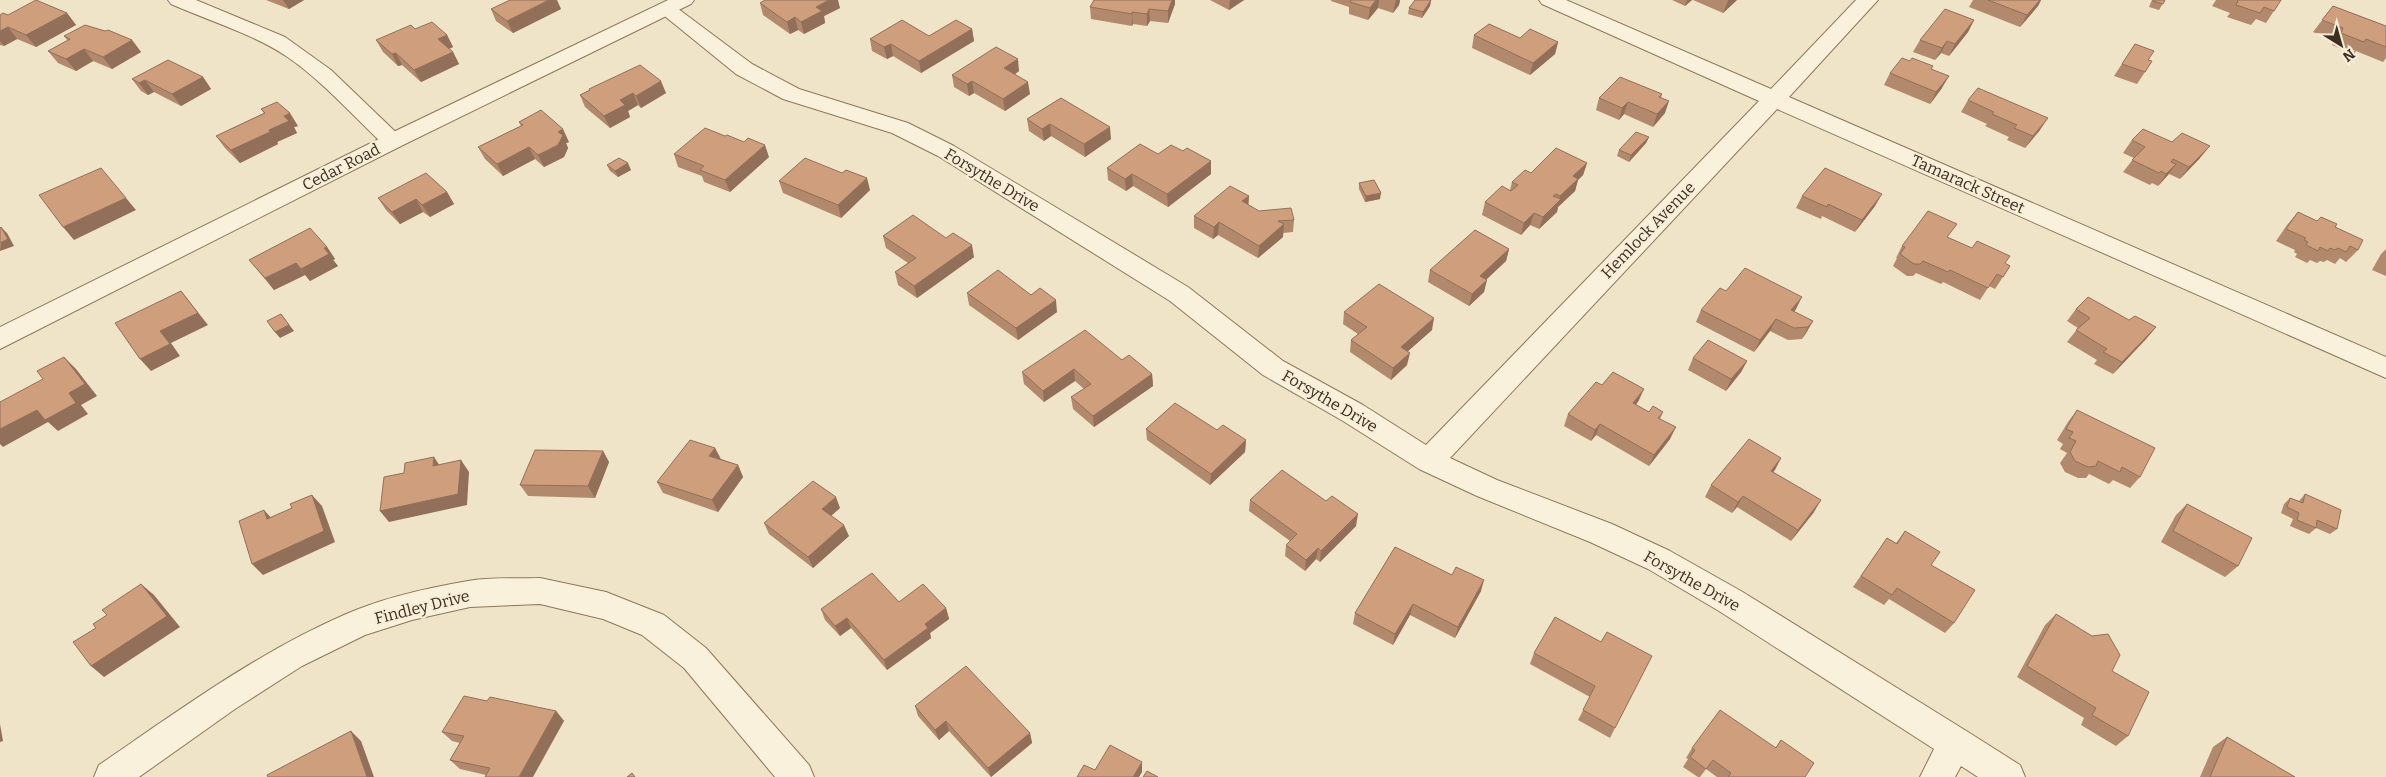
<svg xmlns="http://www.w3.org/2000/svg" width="2386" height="777" font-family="Bitter,serif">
<rect width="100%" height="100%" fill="#f0e4c8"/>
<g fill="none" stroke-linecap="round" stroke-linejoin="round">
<defs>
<path id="minor" d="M168,0H196L285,37L331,70L405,141L401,146L393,148L385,146C353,116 323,81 286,56C251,33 209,21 171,4Z
M1539,0H1566L1771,89L1856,0H1878L1789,97L2386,357V378L1777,109L1450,458L1497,480L1612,524L1670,551L1741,591L1968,732L2020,765L2025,777H1978L1961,766L1955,777H1920L1934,749L1719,611L1648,569L1590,542L1477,496L1419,469L1343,421L1263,375L1170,301L938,156L892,133L783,99L736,74L656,9L659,5L666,3L673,5L752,64L799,89L908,123L954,146L1188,287L1283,361L1363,405L1426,445L1759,101L1542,4Z
M540,578L606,592L664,615L706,648L809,765L814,777H775L684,668L642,635L603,619L540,604L470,607L412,620L365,635L302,666L235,709L139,777H94L99,765C178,711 255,654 344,615C382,598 427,588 468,581C491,577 516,579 540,578Z"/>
<path id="tertiary" d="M668,0H694L691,4L401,146L0,349V327L385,136Z"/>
</defs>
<use href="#minor" stroke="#8d765c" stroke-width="2"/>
<use href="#tertiary" stroke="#8d765c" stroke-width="2"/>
<use href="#minor" fill="#faf1dc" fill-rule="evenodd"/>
<use href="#tertiary" fill="#faf1dc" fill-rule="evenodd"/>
</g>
<path fill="#b2896c" d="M266,0H304L289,9Z
M1210,0H1244L1229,10Z
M1331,0H1400L1399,5L1393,13L1378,8L1368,20L1349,14V7L1331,1Z
M1431,0L1430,6L1422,18L1408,14L1409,8Z
M1672,0H1692L1685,6Z
M1693,0H1737L1723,13Z
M1973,0H2041L2038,6L2020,27L1969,7Z
M2152,0H2165L2159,10L2149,7Z
M2216,0H2281L2266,23L2256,19L2251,25L2227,17L2230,13L2212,6Z
M760,3L840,8L824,16L825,23L804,34L798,30L790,34L763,15Z
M1175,4L1168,23L1150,21L1147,26L1133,24L1132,26L1091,19L1090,7Z
M2333,6L2386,26V58L2383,62L2356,51L2354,54L2332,45L2334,40L2313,32Z
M491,9H561L513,33L496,21Z
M67,13L76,25L36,47L17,39L4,46L0,45V15H8Z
M1974,20L1968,32L1949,56L1941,53L1935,60L1913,52L1920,40Z
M415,29L447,35L453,47L449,49L453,52L459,64L421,82L402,65L398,66L383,52L376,40Z
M972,29L974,41L921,73L893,56L887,59L872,51L870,39L929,36Z
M1474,35L1558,42L1555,54L1530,75L1472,48Z
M64,36L132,40L141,52L112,69L93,61L76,71L58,63L48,51L68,41Z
M2135,44L2148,60L2145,72L2137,84L2114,76Z
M1910,61L1933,66L1931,69L1942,88L1930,104L1884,85L1890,73Z
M1019,71L1015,74L1030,94L1005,111L974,93L969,96L954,87L952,75Z
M203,77L211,89L181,106L154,92L148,95L141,91L132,79Z
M589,89L666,93L641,108L638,105L628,111L630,117L610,128L585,107L580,95L590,90Z
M1662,94L1661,98L1665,113L1653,127L1624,114L1619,120L1596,110L1599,98Z
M1061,98L1111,139L1085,157L1051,136L1044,141L1029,131L1027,119Z
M1968,100L2040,130L2025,148L2007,140L2009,137L1985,126L1987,124L1961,112Z
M261,109L298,126L294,127L297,133L277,142L278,144L240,163L225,148L216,136L264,113Z
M519,122L569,142L566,143L568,148L564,157L544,167L535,159L503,176L485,159L478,147L521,126Z
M1649,137L1646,143L1629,162L1617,156L1619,150Z
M2132,140L2200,158L2180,179L2169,174L2158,186L2152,183L2150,185L2123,172L2134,158L2123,153Z
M1183,151L1211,161V174L1168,207L1133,186L1126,191L1108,180L1107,168L1158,154Z
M674,154L769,157L730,192L704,182L702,176L678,167Z
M1587,163L1583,175L1578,180L1575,191L1558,207L1557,212L1539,229L1530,225L1521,235L1482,215L1485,202L1510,190L1512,182L1531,173Z
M607,165L631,170L618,177L610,171Z
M779,181L870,190L841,218L783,193Z
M1359,183L1380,199L1365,202L1359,189Z
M447,192L454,204L430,217L423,212L400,224L386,210L378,198Z
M1249,196L1248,205L1259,211L1294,220L1293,232L1283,233V237L1258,258L1218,235L1213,239L1194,228V216Z
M1802,196L1875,206L1855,232L1822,216L1821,219L1796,208Z
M2298,212L2317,221L2321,217L2335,227L2358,250L2346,262L2340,258L2335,264L2327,260L2324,262L2320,261L2317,263L2310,260L2307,263L2295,257L2297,254L2294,252L2295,250L2276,241L2287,225Z
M883,236L974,257L917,298L898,285L895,272L908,263L886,248Z
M1948,238L2010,266L1995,289L1989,286L1980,300L1943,282L1941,284L1916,273L1913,276H1907L1893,266L1897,258H1896L1902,246Z
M327,247L335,259L333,260L338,266L310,281L305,275L274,290L249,260Z
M1509,249L1506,261L1486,280L1484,292L1469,306L1428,282L1430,270Z
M2386,249V276L2372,270L2381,254Z
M1726,291L1796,309L1794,312L1813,321L1806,333L1802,339L1788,340L1770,331L1754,352L1696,322L1701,310Z
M967,293L1031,295L1057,312L1018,340L969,305Z
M2076,309L2129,320L2156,327L2146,339L2113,374L2094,364L2097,360L2067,342L2078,328L2067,321Z
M1344,312L1432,330L1407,352V365L1391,380L1350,352L1351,340L1358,334L1343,324Z
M1693,358L1747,361L1741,372L1726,391L1688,370Z
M1122,360L1152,374L1153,386L1094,427L1073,409L1071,397L1084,389L1075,381L1044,402L1024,384L1022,372Z
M1602,385L1639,400L1636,405L1649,412H1663L1660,419L1670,439L1649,466L1596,435L1591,441L1564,426L1568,414Z
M2077,410L2140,477L2130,488L2113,480L2109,484L2089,474L2086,478H2078L2065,472L2060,463L2067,453L2060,449L2063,444L2057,440L2068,422Z
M1146,429L1217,430L1246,440L1245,452L1210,485L1147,440Z
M715,448L721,459L738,465L743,477L718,512L663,493L657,482Z
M603,451L609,462L595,498L528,496L520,485Z
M1781,458L1773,472L1814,512L1791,541L1737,507L1732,513L1705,497L1711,485Z
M2305,494L2337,529L2330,534L2316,528L2309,534L2290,526L2293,519L2281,513L2284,504L2290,498L2299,501Z
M1250,500L1326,501L1356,526L1320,562L1316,559L1305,571L1285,556L1286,545L1290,541L1249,511Z
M2187,504L2238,566L2225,577L2161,542L2176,515Z
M840,508L831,516L849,536L813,568L769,534L764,523Z
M1905,531L1931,565L1954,623L1945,633L1889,599L1884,605L1853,587L1887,538L1896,543Z
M1481,591L1455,638L1410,615L1393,645L1353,624L1355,613Z
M899,602L946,608L949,619L930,633L931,638L887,670L851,628L840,636L825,620L821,609Z
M2056,614L2128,736L2116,746L2081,725L2084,718L2017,677L2045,625Z
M1601,642L1615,728L1610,738L1578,720L1590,697L1530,664L1534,653Z
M487,701L556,711L564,721L486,775L460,769L450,760L460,743L452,741L442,732Z
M915,706L1030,733L1032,743L991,777L949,731L939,740L918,716Z
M2227,737L2295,777H2200L2213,747Z
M1781,740L1805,777H1717L1706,769L1700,777H1698L1683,767L1688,759L1686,758L1692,748L1776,747Z"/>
<path fill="#916f58" d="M283,0H304L289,9Z
M549,0H557L561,9L513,33L507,21Z
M829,0H838L840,8L824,16L825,23L804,34L801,22L816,7Z
M1172,0H1175V4L1168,23V11Z
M1230,0H1244L1229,10Z
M1376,0H1379L1378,8L1368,20L1370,8Z
M1396,0H1400L1399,5L1393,13Z
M1431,0L1430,6L1422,18L1423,12Z
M1687,0H1692L1685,6Z
M1728,0H1737L1723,13L1728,1Z
M2040,0H2041L2038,6L2020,27L2027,15Z
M1149,9L1150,21L1147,26V14Z
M1132,12L1133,24L1132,26Z
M67,13L76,25L36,47L26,35Z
M795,17L798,30L790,34L787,22Z
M1974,20L1968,32L1949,56L1955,44Z
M8,27L17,39L4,46L0,41V31Z
M972,29L974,41L921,73L919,61Z
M447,35L453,47L444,51L438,39Z
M132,40L141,52L112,69L103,57Z
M1947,41L1941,53L1935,60L1942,48Z
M1558,42L1555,54L1530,75L1533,63Z
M891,44L893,56L887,59L884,47Z
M84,49L93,61L76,71L66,59Z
M453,52L459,64L421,82L414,70Z
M396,53L402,65L398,66L392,54Z
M1018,59L1019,71L1006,81L1004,68Z
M1949,76L1942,88L1930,104L1936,92Z
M203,77L211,89L181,106L172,94Z
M145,80L154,92L148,95L139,83Z
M661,81L666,93L641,108L636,96Z
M972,81L974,93L969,96L967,84Z
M1028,82L1030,94L1005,111L1003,99Z
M633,93L638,105L628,111L630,117L610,128L604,116L620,100Z
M1669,101L1665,113L1653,127L1657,114Z
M1628,102L1624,114L1619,120L1622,108Z
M290,113L298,126L294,127L297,133L277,142L278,144L240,163L231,150L269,130L284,116Z
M2048,118L2040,130L2025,148L2033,136Z
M1050,124L1051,136L1044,141L1042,129Z
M1110,127L1111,139L1085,157L1084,144Z
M563,129L569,142L566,143L568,148L564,157L544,167L538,155L558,132Z
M1649,137L1646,143L1629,162L1631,155Z
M765,145L769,157L730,192L725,180Z
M2210,146L2200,158L2180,179L2189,167Z
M529,147L535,159L503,176L497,164Z
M1211,161V174L1168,207L1167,194Z
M628,163L631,170L618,177L615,171Z
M1587,163L1583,175L1578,180L1575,191L1558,207L1557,212L1539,229L1543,217L1559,201L1560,196L1573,176Z
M2176,164L2167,176L2158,186L2166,174Z
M1132,174L1133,186L1126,191L1125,179Z
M867,178L870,190L841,218L838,205Z
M447,192L454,204L430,217L422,205Z
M1381,193L1380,199L1365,202L1366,196Z
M1882,194L1875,206L1855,232L1862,220Z
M1249,196L1248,209L1242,201Z
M126,198L136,210L74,240L63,227Z
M416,199L423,212L400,224L392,212Z
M1534,213L1530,225L1521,235L1524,223Z
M1219,222L1218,235L1213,239L1214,227Z
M1284,224L1283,237L1258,258L1259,246Z
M1,227L7,233L14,246L0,251Z
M972,245L974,257L917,298L914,286Z
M327,247L335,259L333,260L338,266L310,281L301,269L324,248Z
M1509,249L1506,261L1477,288L1480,276Z
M296,263L305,275L274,290L265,278Z
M1487,280L1484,292L1469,306L1472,294Z
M181,291L208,325L171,343L180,356L151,371L140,359L160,331Z
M1802,297L1796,309L1785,322L1791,310Z
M1056,300L1057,312L1018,340L1016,328Z
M281,314L294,331L280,338L275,332Z
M1434,318L1432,330L1399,359L1401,347Z
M1776,319L1770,331L1754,352L1760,340Z
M1813,321L1806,333L1802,339L1808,327Z
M2156,327L2146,339L2113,374L2122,362Z
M1410,353L1407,365L1391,380L1393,368Z
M64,357L76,369L97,396L81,405L88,414L58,431L48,422L3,447L0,444V429L69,393Z
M1747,361L1741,372L1726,391L1731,379Z
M1074,369L1075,381L1044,402L1043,391Z
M1152,374L1153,386L1094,427L1093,416Z
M1644,389L1639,400L1628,415L1633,403Z
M1600,424L1596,435L1591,441L1595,430Z
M1676,427L1670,439L1649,466L1654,455Z
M1246,440L1245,452L1210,485L1211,474Z
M715,448L721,460L709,456Z
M603,451L609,462L595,498L588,486Z
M434,457L442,469L433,466Z
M1781,458L1775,470L1764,482L1771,471Z
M461,460L469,472L467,505L389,522L380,511Z
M738,465L743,477L718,512L712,500Z
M312,495L322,506L335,542L263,575L252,564Z
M1743,496L1737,507L1732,513L1738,502Z
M836,497L840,508L826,520L822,509Z
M1821,500L1814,512L1791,541L1798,530Z
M264,510L274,521L267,519Z
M1358,514L1356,526L1320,562L1321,551Z
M844,525L849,536L813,568L808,557Z
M1318,548L1316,559L1305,571L1306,560Z
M1484,580L1481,591L1455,638L1458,627Z
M141,584L154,595L180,627L104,677L91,666Z
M1413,604L1410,615L1393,645L1395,634Z
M946,608L949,619L930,633L931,638L887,670L884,660L925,624Z
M847,618L851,628L840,636L835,626Z
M556,711L564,721L533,777H519Z
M946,721L949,731L939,740L935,730Z
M0,724L3,741L0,742Z
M351,731L361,741L374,777H367Z
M1030,733L1032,743L991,777L988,768Z
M1142,762V772L1139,777H1133Z"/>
<path fill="#cf9f7d" stroke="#916f58" d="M36,0L67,13L26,35L8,27L0,31V15L3,13L8,15Z
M510,0H549L507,21L491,9Z
M765,0H829L816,7L822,11L801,22L795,17L787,22L760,3Z
M1094,0H1172L1168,11L1149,9L1147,14L1132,12V14L1090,7Z
M1351,0H1376L1370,8L1350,2Z
M1415,0H1431L1423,12L1409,8Z
M1988,0H2040L2027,15Z
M2153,0H2165L2163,4L2153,1Z
M2237,0H2281L2274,11L2264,7L2260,13L2236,5L2238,1Z
M2333,6L2386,26V47L2366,39L2364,42L2341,33L2343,28L2322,20Z
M1945,9L1974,20L1955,44L1947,41L1942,48L1920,40Z
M902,20L929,36L956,20L972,29L919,61L891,44L884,47L870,39Z
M432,22L447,35L438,39L453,52L414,70L396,53L392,54L376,40L411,25L415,29Z
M1489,24L1520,38L1530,29L1558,42L1533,63L1474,35Z
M85,25L105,31L108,30L132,40L103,57L84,49L66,59L48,51L70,39L64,36Z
M2135,44L2154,51L2148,60L2152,61L2145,72L2122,64Z
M996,47L1018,59L1004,68L1028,82L1003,99L972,81L967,84L952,75Z
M1902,58L1910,61L1912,58L1933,66L1931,69L1949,76L1936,92L1890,73Z
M168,60L203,77L172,94L145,80L139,83L132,79Z
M640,65L661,81L636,96L633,93L620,100L625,105L604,116L580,95L590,90L589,89Z
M1620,77L1662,94L1659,97L1669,101L1657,114L1628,102L1622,108L1599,98Z
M1978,88L2048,118L2033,136L2014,128L2017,125L1992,114L1994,112L1968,100Z
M1061,98L1110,127L1084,144L1050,124L1042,129L1027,119Z
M277,102L290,113L284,116L289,121L269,130L270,132L231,150L216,136L265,113L261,109Z
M541,110L563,129L558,132L563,135L558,145L538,155L529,147L497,164L478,147L523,125L519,122Z
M705,128L725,136L727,135L744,142L748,138L765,145L725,180L700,170L704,166L674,154Z
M2143,129L2172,142L2182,133L2210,146L2189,167L2173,159L2171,162L2176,164L2166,174L2161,171L2159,173L2132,160L2145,147L2132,140Z
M1636,132L1649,137L1631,155L1619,150Z
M1140,144L1158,154L1171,145L1183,151L1187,148L1211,161L1167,194L1132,174L1125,179L1107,168Z
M1556,148L1587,163L1573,176L1578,179L1560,196L1556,194L1553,196L1561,199L1543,217L1534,213L1524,223L1485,202L1502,186L1511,191L1518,185L1512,182L1525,170L1531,173Z
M619,158L628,163L615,171L607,165Z
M805,158L842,173L846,170L867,178L838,205L779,181Z
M101,168L126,198L63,227L39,195Z
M1825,168L1882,194L1862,220L1828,204L1827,207L1802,196Z
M426,173L447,192L422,205L416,199L392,212L378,198Z
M1374,180L1381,193L1366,196L1359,183Z
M1230,186L1249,196L1242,201L1259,211L1291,208L1294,220L1278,221L1284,224L1259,246L1219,222L1214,227L1194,216Z
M1928,211L1957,224L1947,237L1972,248L1977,241L2010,256L2005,263L2010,266L2003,277L1997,274L1988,288L1950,270L1948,272L1923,261L1920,264H1914L1900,254L1905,247L1902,246Z
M2298,212L2317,221L2321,217L2337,224L2335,227L2363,240L2358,250L2350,246L2346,252L2338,248L2335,250L2330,248L2328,251L2320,247L2318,251L2306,245L2308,242L2304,240L2306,238L2286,229Z
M913,215L946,238L953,233L972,245L914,286L895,272L916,258L883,236Z
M1,227L8,239L0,243V228Z
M310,228L327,247L324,248L329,254L301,269L296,263L265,278L249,260Z
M1475,230L1509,249L1480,276L1487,280L1472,294L1430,270Z
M1745,268L1802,297L1791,310L1813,321L1808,327L1794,328L1776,319L1760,340L1701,310L1720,288L1726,291Z
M998,270L1031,295L1040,288L1056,300L1016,328L967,293Z
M1379,284L1434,318L1401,347L1410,353L1393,368L1351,340L1367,327L1344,312Z
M181,291L198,313L160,331L170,344L140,359L115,323Z
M2088,297L2129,320L2135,316L2156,327L2122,362L2103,352L2107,349L2076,330L2090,318L2076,309Z
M281,314L289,325L275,332L267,321Z
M1085,330L1122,360L1129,355L1152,374L1093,416L1071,397L1091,384L1074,369L1043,391L1022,372Z
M1708,340L1747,361L1731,379L1693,358Z
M64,357L85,384L69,393L76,403L45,420L37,410L0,429V402L43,379L37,371Z
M1613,372L1644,389L1633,403L1649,412L1653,406L1663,412L1658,418L1676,427L1654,455L1600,424L1595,430L1568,414L1596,382L1602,385Z
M1175,403L1217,430L1223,425L1246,440L1211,474L1146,429Z
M2077,410L2155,448L2140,477L2122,467L2120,472L2098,461L2096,466L2088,467L2075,461L2070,452L2076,441L2069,438L2073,432L2066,429Z
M1749,439L1781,458L1771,471L1821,500L1798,530L1743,496L1738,502L1711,485Z
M690,440L715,448L709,456L738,465L712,500L657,482Z
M535,450L603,451L588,486L520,485Z
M434,457L433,466L461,460L458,494L380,511L384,477L404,473L405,463Z
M1282,470L1326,501L1332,496L1358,514L1321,551L1318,548L1306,560L1286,545L1297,534L1250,500Z
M813,481L836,497L822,509L844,525L808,557L764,523Z
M2305,494L2341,510L2337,529L2317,520L2316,528L2297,520L2299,513L2287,507L2290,498L2303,503Z
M312,495L324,531L252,564L239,521L264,510L267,519L292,508L290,504Z
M2187,504L2252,538L2238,566L2173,531Z
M1905,531L1940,552L1931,565L1975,590L1954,623L1897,588L1892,595L1861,576L1887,538L1897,544Z
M1395,547L1452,575L1456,567L1484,580L1458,627L1413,604L1395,634L1355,613Z
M872,573L899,602L923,584L946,608L925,624L928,628L884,660L847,618L835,626L821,609Z
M141,584L167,616L91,666L73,642L96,628L93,624L107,615L102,610Z
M2056,614L2092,636L2108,634L2120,655L2112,671L2149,692L2128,736L2092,715L2096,708L2027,666Z
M1555,617L1601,642L1607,632L1652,656L1615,728L1583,710L1595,686L1534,653Z
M966,666L1030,733L988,768L946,721L935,730L915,706Z
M464,696L487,701L490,697L556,711L519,777H485L490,768L450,760L464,736L442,732Z
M1720,710L1776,748L1781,740L1814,763L1805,777H1728L1731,773L1713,760L1706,769L1690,757L1695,750L1692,748Z
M351,731L367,777H268L267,775Z
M2227,737L2295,777H2210Z
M1110,745L1142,762L1133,777H1077L1084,765L1095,770Z
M1147,771L1158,777H1143Z
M632,773L635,777H627Z"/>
<g text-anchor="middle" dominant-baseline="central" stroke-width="4.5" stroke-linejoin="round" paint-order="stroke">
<g font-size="16" fill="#3d2e20" stroke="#f7eed8">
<text transform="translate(341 167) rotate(-27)">Cedar Road</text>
<text transform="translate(992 180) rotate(31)">Forsythe Drive</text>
<text transform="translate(1968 184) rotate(24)">Tamarack Street</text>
<text transform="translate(1648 230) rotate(-46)">Hemlock Avenue</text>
<text transform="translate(1330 401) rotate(30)">Forsythe Drive</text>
<text transform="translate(1692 581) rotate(29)">Forsythe Drive</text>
<text transform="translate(422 607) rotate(-14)">Findley Drive</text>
</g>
</g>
<g transform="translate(2341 45) rotate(143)" stroke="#f7eed8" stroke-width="4" paint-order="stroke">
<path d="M0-4L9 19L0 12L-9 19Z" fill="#3d2e20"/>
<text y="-8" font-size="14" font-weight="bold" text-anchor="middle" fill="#3d2e20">N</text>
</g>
</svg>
